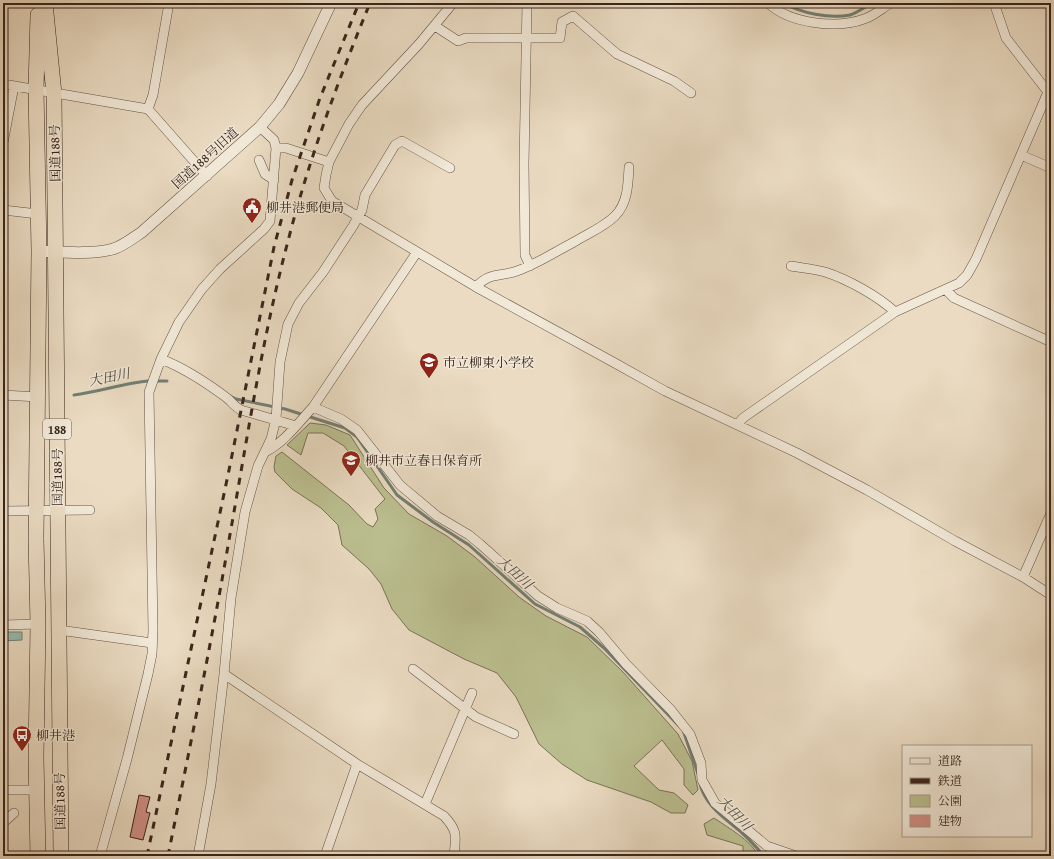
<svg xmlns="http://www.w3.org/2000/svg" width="1054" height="859" font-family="'Gentium Book Plus','Noto Serif JP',serif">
<rect width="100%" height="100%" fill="#eadbc2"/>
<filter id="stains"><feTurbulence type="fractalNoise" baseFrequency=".005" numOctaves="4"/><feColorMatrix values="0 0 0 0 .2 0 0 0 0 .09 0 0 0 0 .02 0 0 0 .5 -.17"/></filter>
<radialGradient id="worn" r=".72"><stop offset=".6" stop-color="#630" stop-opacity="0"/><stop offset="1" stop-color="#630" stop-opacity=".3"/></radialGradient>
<path fill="#bbbf90" stroke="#7a7256" d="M310,423L326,425L350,435L384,488L409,514L447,536L475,557L519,597L546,616L587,637L623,672L678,734L692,761L698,790L693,795L684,785V769L662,740L634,766L659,790L674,793L688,805L685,813H671L651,802L587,780L562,764L539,744L516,697L497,673L464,659L409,630L392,609L381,584L369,569L342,545L338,525L321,508L292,489L275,472L274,467L276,456L282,452L349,505L367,524L373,527L378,519L375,509L385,499L344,446L323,433H308L301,455L287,445Z
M714,818C730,829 749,839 759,856H743V846L707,835L704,824Z"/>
<path fill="#98bbb0" stroke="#727f74" d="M3,632H22V640L3,641Z"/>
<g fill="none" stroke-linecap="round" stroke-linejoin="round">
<path stroke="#727f74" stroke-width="3" d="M783,3C801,13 829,19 850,15C857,13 865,7 872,3
M157,381H167
M74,395C99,392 124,383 149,381
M232,397L236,399L285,409L345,428L357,437L397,495L433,522L469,545L535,604L580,627L604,648L679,726
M683,730L698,774
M700,784C705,806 726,819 742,833C750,840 757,848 764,856"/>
</g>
<path fill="#d08e84" stroke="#39251b" d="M139,795L150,797L146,812L150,813L143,840L130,837Z"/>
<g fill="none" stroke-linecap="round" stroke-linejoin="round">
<defs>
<path id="minor" d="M453,3L419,44L362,105L349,124L329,162L326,175L324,188L332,201L476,287L613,362L665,391L797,453L867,490L955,541L1023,577L1051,595
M527,3L524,164L525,255L530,266
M768,3C790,24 837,29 864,19C874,16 882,8 891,3
M994,3L1006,38L1048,92
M435,26L458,41L466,38H560L562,22L573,16L617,54L674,81L691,93
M3,84L148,109L207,176
M148,109L153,95L169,3
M260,127L274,140L276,148H286L329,162
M3,143L14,86
M1021,155L1051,168
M259,160L265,174L274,180
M450,168L402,141L395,145L365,195L362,210L353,226L323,272L299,303L288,324L280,362L276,419L271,439L258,466L245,512L231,598L224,674L357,764L444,816C458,831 456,836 454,856
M3,210L38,214
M791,266C802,268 814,269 825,272C847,279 878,296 895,312
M476,287C489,272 500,277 517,271C537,264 555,252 574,242C587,234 604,227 615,216C628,203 628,184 629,167
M946,290L954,298L1051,342
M161,359C184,368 207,383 227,398C232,402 235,407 241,410L296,426
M3,395L38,397
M313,407L341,419L357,430L400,485L437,516L469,535L480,544L538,596L557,608L587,621L599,632L626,664L671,710L690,734L701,763L702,780L715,803L767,846L796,856
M738,424L743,418L895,312L959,283L967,275L976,259L1051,85
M265,452C284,443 299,422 313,407L417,252
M3,511L90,510
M1023,577L1051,513
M3,625L38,624
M59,630L152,643
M413,669L476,717L514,734
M3,790H36
M425,804L472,693
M3,823L14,813
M100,856L127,759L148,674L152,654L153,630L149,392L161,359L179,322L202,289L220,269L264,229L270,221L276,148
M198,856L211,784L224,674
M325,856L357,764"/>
<path id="tertiary" d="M39,251C62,252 90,255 113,249C123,246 133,238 142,232L260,127L279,104L298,73L331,3"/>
<path id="trunk" d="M45,3L54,94L61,856
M38,15L36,89L39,251L36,539L38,624L36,757L38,856"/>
</defs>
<use href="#minor" stroke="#655245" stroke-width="10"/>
<use href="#tertiary" stroke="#655245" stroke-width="12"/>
<use href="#trunk" stroke="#39251b" stroke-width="16"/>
<use href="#minor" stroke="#f1e8d7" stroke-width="9"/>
<use href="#tertiary" stroke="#f1e8d7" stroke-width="11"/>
<use href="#trunk" stroke="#eadbc2" stroke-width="15"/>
<path stroke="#39251b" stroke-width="3" stroke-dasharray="7 7" stroke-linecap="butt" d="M147,856L228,475L274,247L292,180L320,98L359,3
M168,856C189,751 211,645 229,540C247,440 262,339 288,241C309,159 338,81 370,3"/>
</g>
<defs>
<symbol id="civic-pin" viewBox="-11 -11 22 30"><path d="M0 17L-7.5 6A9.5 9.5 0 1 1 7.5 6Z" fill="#8f2418" stroke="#f1e8d7"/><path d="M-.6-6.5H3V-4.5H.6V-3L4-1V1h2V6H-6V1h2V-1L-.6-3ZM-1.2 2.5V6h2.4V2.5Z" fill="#fff"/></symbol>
<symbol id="school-pin" viewBox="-11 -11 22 30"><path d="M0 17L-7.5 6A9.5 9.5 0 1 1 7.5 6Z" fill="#8f2418" stroke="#f1e8d7"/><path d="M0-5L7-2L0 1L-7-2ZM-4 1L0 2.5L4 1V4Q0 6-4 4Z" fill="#fff"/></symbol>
<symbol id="bus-pin" viewBox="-11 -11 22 30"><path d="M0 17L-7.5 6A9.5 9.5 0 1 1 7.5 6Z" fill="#8f2418" stroke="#f1e8d7"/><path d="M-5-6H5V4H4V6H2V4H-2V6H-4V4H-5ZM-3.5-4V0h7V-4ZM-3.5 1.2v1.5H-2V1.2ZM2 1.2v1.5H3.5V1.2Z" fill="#fff"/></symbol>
</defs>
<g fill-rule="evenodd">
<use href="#civic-pin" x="241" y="196" width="22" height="30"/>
<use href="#school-pin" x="418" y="351" width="22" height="30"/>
<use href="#school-pin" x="340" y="449" width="22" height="30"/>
<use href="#bus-pin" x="11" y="724" width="22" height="30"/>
</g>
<g text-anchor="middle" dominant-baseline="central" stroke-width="3" stroke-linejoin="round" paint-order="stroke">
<rect fill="#f1e8d7" stroke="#706053" stroke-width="1" x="43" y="419" width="28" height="20" rx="3"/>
<g font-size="12" font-weight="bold" fill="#39251b">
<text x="57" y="429">188</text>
</g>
<g font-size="13" fill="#39251b" stroke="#f1e8d7">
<text transform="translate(55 153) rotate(-91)">国道188号</text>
<text transform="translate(205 158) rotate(-42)">国道188号旧道</text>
<text transform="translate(57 477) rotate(-90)">国道188号</text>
<text transform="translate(60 801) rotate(-91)">国道188号</text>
</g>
<g font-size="13" fill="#39251b" stroke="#f1e8d7" text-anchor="start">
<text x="266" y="207">柳井港郵便局</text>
<text x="443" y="362">市立柳東小学校</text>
<text x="365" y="460">柳井市立春日保育所</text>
<text x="36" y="735">柳井港</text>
</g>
<g font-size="14" font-style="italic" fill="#514a40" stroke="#f1e8d7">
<text transform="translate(109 377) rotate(-11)">大田川</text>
<text transform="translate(515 572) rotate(42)">大田川</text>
<text transform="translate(735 813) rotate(46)">大田川</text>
</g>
</g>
<rect width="1054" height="859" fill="none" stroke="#eadbc2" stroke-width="16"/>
<rect x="4" y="4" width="1046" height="851" fill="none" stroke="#39251b" stroke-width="2"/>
<rect x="8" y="8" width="1038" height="843" fill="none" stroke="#39251b"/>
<rect x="902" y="745" width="130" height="92" fill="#f1e8d7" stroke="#a79a8c"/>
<rect x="910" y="758" width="20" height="6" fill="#f1e8d7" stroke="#a79a8c"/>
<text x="938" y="765" font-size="12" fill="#39251b">道路</text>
<rect x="910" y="778" width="20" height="6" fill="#39251b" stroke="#a79a8c"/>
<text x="938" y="785" font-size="12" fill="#39251b">鉄道</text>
<rect x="910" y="795" width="20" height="12" fill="#bbbf90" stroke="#a79a8c"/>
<text x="938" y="805" font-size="12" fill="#39251b">公園</text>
<rect x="910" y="815" width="20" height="12" fill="#d08e84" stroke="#a79a8c"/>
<text x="938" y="825" font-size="12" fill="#39251b">建物</text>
<rect width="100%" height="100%" filter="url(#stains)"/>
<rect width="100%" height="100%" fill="url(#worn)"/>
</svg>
